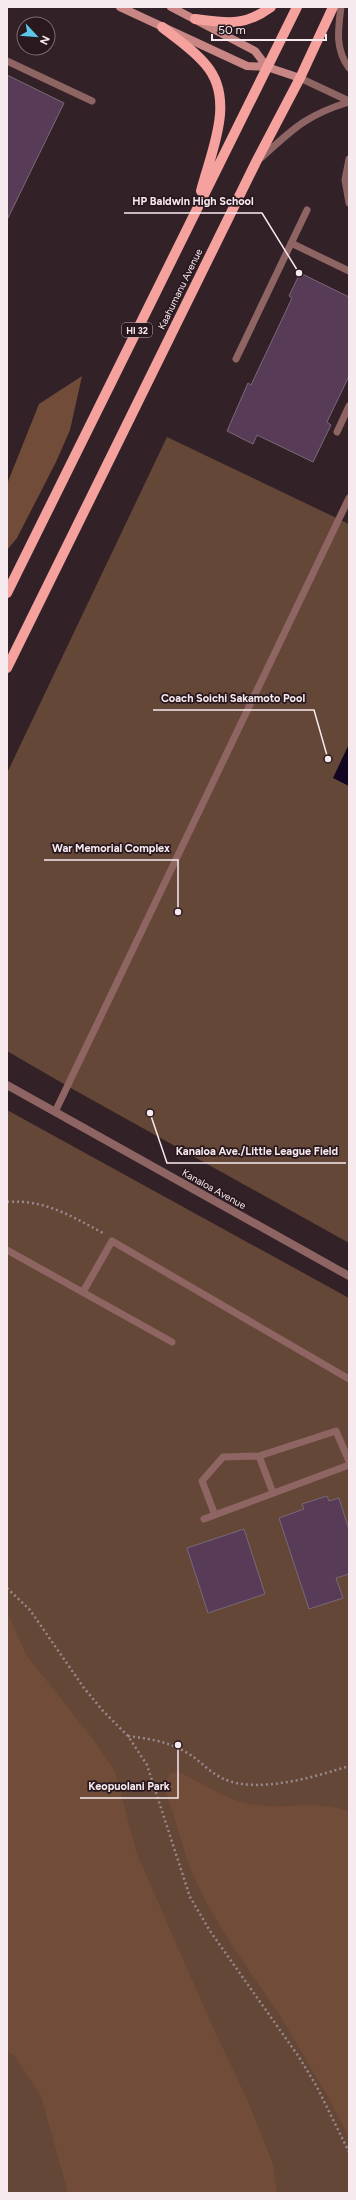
<svg xmlns="http://www.w3.org/2000/svg" width="356" height="2200" font-family="Figtree,sans-serif">
<rect width="100%" height="100%" fill="#332128"/>
<path fill="#644736" d="M167,437L349,524V1243L69,1087L7,1051V773Z
M7,1110L349,1298V2193H7Z"/>
<path fill="#714c38" d="M82,376L70,430L56,462L17,538L7,550V484L39,404Z
M7,1612L27,1656L92,1738L115,1771L137,1854L211,2023L247,2099L273,2164L277,2193H68L41,2096L13,2054L7,2051Z
M176,1771C200,1781 220,1797 246,1803C280,1812 316,1798 349,1812V2138L327,2095L281,2017L231,1944L205,1900L190,1869L164,1785L170,1774Z"/>
<path fill="#110521" d="M349,744V786L333,778Z"/>
<path fill="#583b57" stroke="#796978" d="M7,75L64,103L7,220Z
M300,273L349,297V376L327,422L331,425L313,462L257,435L253,444L227,431L248,383L251,385L292,298L289,296Z
M327,1496L329,1501L339,1498L349,1530V1574L336,1578L343,1598L309,1609L279,1518L304,1509L302,1504Z
M244,1529L265,1594L208,1613L187,1548Z"/>
<g fill="none" stroke-linecap="round" stroke-linejoin="round">
<path stroke="#99898f" stroke-width="2.5" stroke-dasharray="2 3" stroke-linecap="butt" d="M7,1202C44,1199 71,1216 103,1233
M7,1588L30,1610L84,1688L103,1711L128,1736L147,1765L190,1897L210,1931L299,2057L317,2087L349,2152
M128,1736C151,1739 172,1742 192,1756C202,1763 212,1774 224,1779C257,1794 315,1777 349,1766"/>
<path stroke="#8e6563" stroke-width="7" d="M341,7C338,30 335,49 349,68
M7,61L92,101
M300,78L349,101
M261,158C293,129 306,115 349,102
M349,159L345,180L349,203
M291,243L349,271
M236,359L307,210
M337,432L349,406
M55,1112L349,498
M7,1250L172,1342
M83,1292L112,1241L349,1379
M273,1493L259,1456L336,1431L349,1461
M215,1515L202,1481L223,1457L259,1456
M204,1519L349,1465"/>
<path stroke="#8e6563" stroke-width="8" d="M7,1085L349,1276"/>
<path stroke="#c88784" stroke-width="8" d="M120,7L247,66L267,67L300,78
M171,7L255,51L267,67"/>
<path stroke="#f5a19d" stroke-width="10" d="M195,19C226,23 244,27 271,7
M162,27C177,39 194,50 206,65C236,100 211,152 201,191
M7,593L297,7
M7,668L257,160L300,78L333,7"/>
</g>
<g text-anchor="middle" dominant-baseline="central" stroke-width="3.5" stroke-linejoin="round" paint-order="stroke">
<rect fill="#29181e" stroke="#b9abb0" stroke-width="1" x="122" y="323" width="30" height="14" rx="3"/>
<g font-size="9" font-weight="bold" fill="#f7eaef">
<text x="137" y="330">HI 32</text>
</g>
<g font-size="10" fill="#f7eaef" stroke="#29181e">
<text transform="translate(180 289) rotate(-64)">Kaahumanu Avenue</text>
<text transform="translate(214 1189) rotate(29)">Kanaloa Avenue</text>
</g>
</g>
<path fill="none" stroke="#f7eaef" stroke-width="1.5" d="M299 273L262 213H124M328 759L314 710H153M178 912L178 860H44M150 1113L167 1163H346M178 1745L178 1798H80"/>
<g fill="#f7eaef" stroke="#29181e" stroke-width="1.5">
<circle cx="299" cy="273" r="4"/>
<circle cx="328" cy="759" r="4"/>
<circle cx="178" cy="912" r="4"/>
<circle cx="150" cy="1113" r="4"/>
<circle cx="178" cy="1745" r="4"/>
</g>
<g font-size="11" text-anchor="middle" font-weight="bold" fill="#f7eaef" stroke="#29181e" stroke-width="3.5" stroke-linejoin="round" paint-order="stroke">
<text x="193" y="205">HP Baldwin High School</text>
<text x="233" y="702">Coach Soichi Sakamoto Pool</text>
<text x="111" y="852">War Memorial Complex</text>
<text x="257" y="1155">Kanaloa Ave./Little League Field</text>
<text x="129" y="1790">Keopuolani Park</text>
</g>
<rect width="356" height="2200" fill="none" stroke="#f7eaef" stroke-width="16"/>
<g transform="translate(36 36) rotate(116)"><circle r="19" fill="#29181e" stroke="#7b6c72"/>
<path d="M0-3L7 15L0 10L-7 15Z" fill="#5ac8e6"/>
<text y="-6" font-size="11" font-weight="bold" text-anchor="middle" fill="#f7eaef">N</text>
</g>
<path d="M212 34v6h114v-6" fill="none" stroke="#f7eaef" stroke-width="2"/>
<text x="218" y="34" font-size="12" fill="#f7eaef" stroke="#29181e" stroke-width="3" paint-order="stroke">50 m</text>
</svg>
